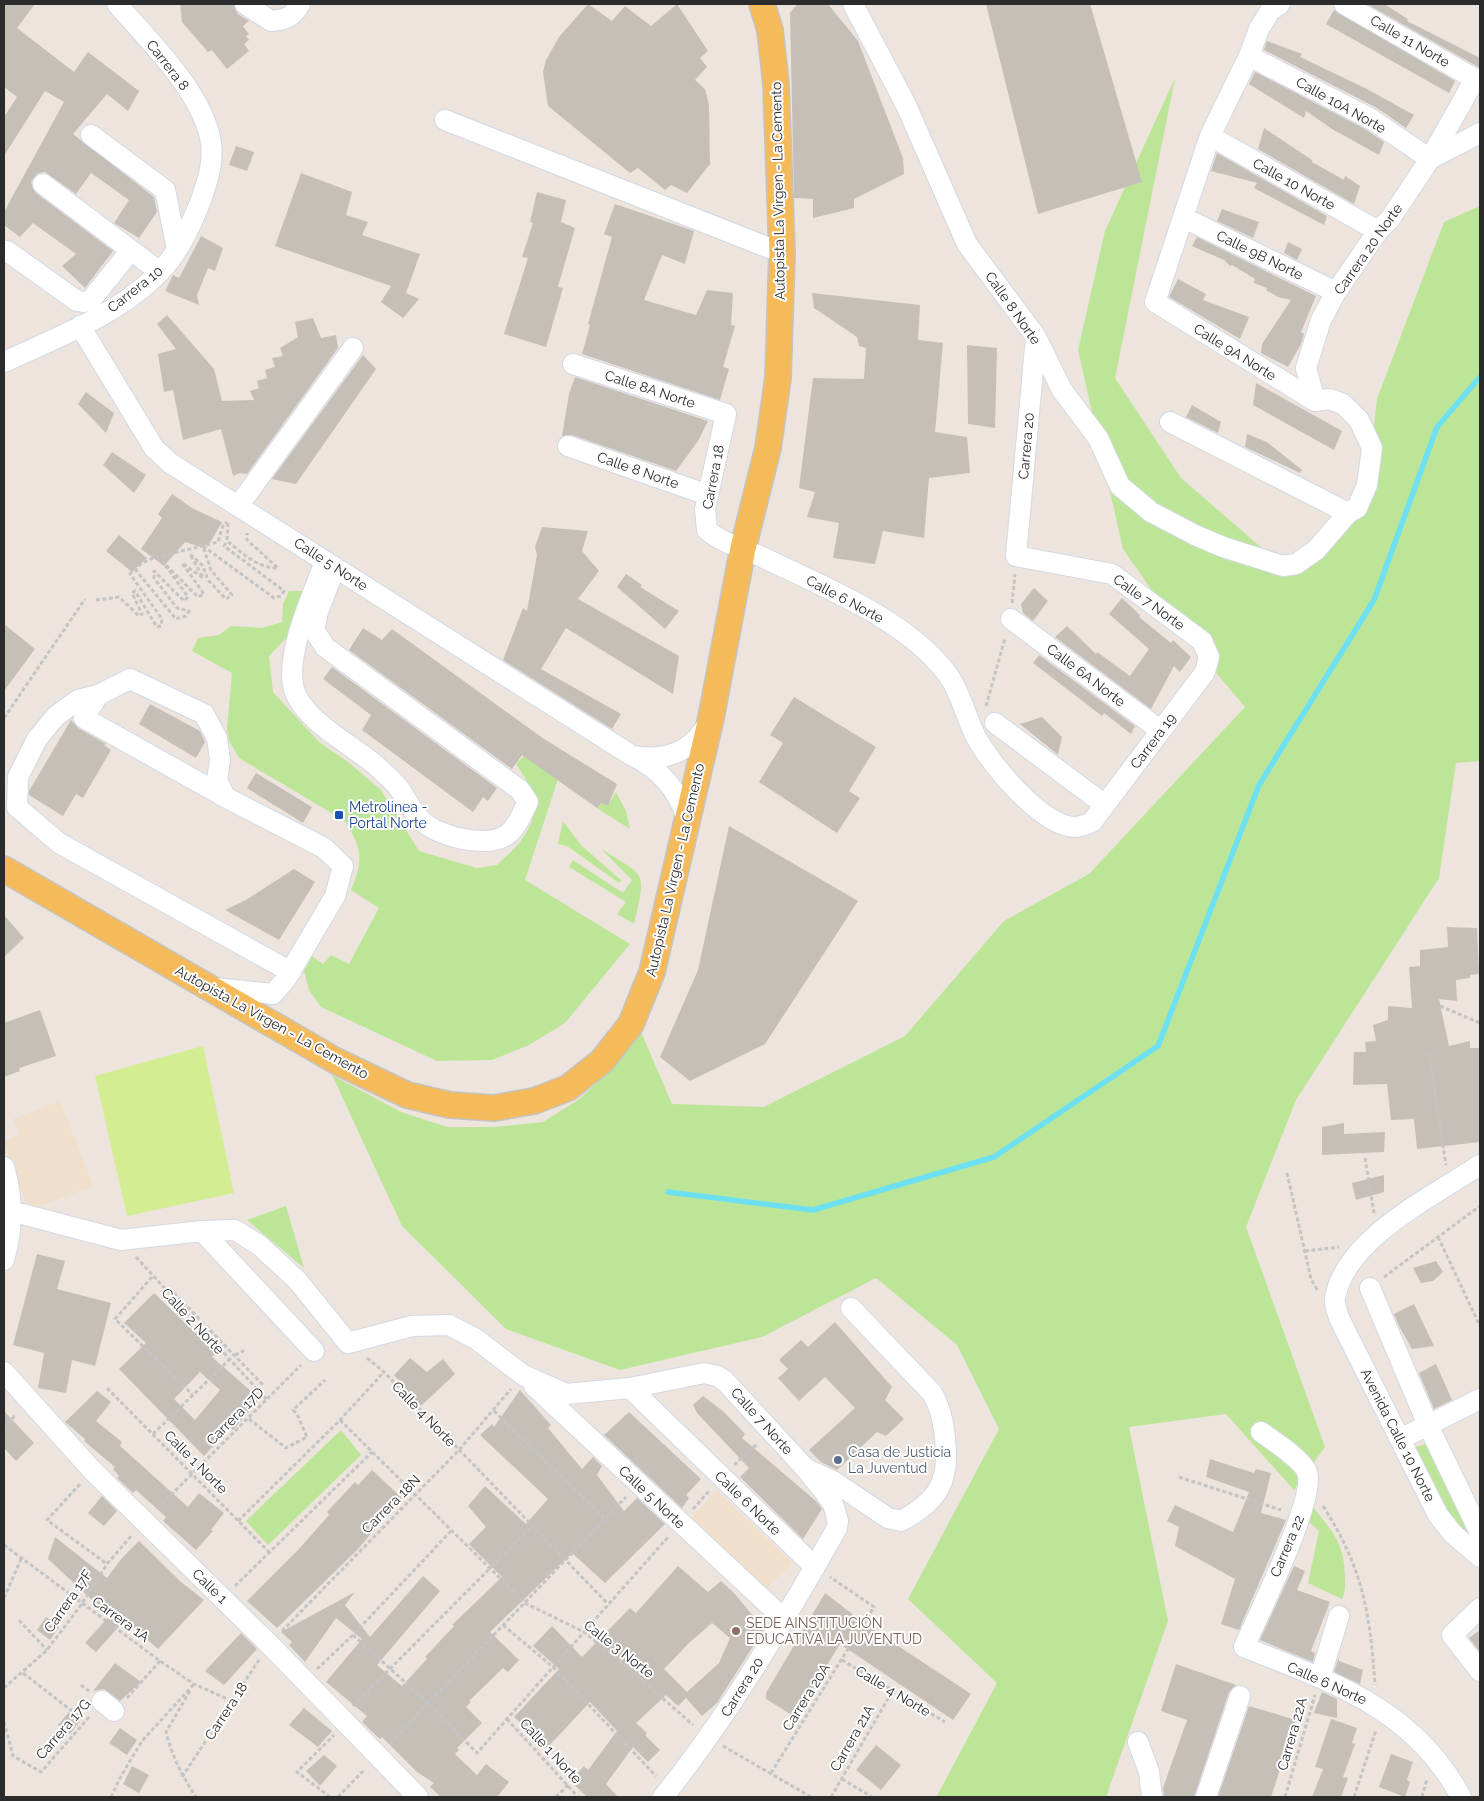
<svg xmlns="http://www.w3.org/2000/svg" width="1484" height="1801" font-family="Raleway,sans-serif">
<rect width="100%" height="100%" fill="#ede4dd"/>
<path fill="#efdfcb" d="M60,1101L93,1186L26,1211L25,1201L4,1141L19,1135L13,1119Z
M717,1491L792,1563L760,1595L686,1523Z"/>
<path fill="#bde597" d="M1175,78L1115,378L1181,478L1286,569L1367,490L1377,399L1444,222L1480,206V761L1456,763L1439,878L1296,1100L1246,1227L1325,1447L1294,1490L1226,1414L1129,1427L1168,1621L1106,1797H940L937,1796L997,1683L908,1599L999,1429L957,1345L876,1278L762,1337L620,1370L506,1329L402,1226L332,1075L401,1112L447,1127H495L543,1122L578,1100L611,1070L641,1032L672,1104L764,1107L905,1036L1004,921L1089,874L1245,707L1179,629L1123,549L1078,350L1105,231Z
M289,591H315L295,629L269,656L273,692L319,742L348,762L381,790L419,851L477,868L497,865L519,844L531,824L536,800L529,784L516,764L524,756L558,779L525,880L630,944L565,1023L529,1045L492,1060L437,1061L321,1007L309,990L304,971L312,956L323,964L331,955L349,964L379,908L351,890C364,859 362,849 345,821L239,758L229,741L227,729L232,673L192,651L198,638L219,635L231,626L262,628L282,622L283,604Z
M616,792L626,811L630,829L597,808L601,803L608,806Z
M563,821L581,845L622,881L619,883L567,846L558,844Z
M601,849C648,878 646,870 634,924L617,914L626,902L569,867L573,860L623,893L632,880Z
M286,1206L304,1268L247,1220Z
M341,1430L361,1455L268,1545L246,1521Z
M1429,1443L1473,1534L1471,1538L1451,1518L1415,1447Z
M1313,1507C1333,1532 1344,1543 1345,1576C1345,1585 1346,1591 1342,1599L1308,1583L1319,1531L1306,1519Z"/>
<path fill="#d3ed93" d="M203,1046L234,1193L127,1216L95,1076Z"/>
<g fill="none" stroke-linecap="round" stroke-linejoin="round">
<path stroke="#6de1f2" stroke-width="5.5" d="M668,1192L813,1210L994,1157L1158,1046L1259,785L1374,600L1437,427L1480,377"/>
</g>
<path fill="#c6bfb8" fill-rule="evenodd" d="M4,4H35L17,28L74,72L88,52L139,91L128,111L107,94L73,134L154,197L157,212L139,238L114,223L129,200L91,173L76,194L45,172L38,173L31,182L36,193L113,251L85,288L62,266L76,254L33,223L20,237L4,225V212L64,102L45,91L4,156V117L17,97L4,87Z
M180,4H233L238,14L249,21L243,26L249,34L246,36L249,40L244,44L249,51L227,69L212,50L208,52L182,22Z
M588,4L612,21L625,6L651,26L677,4L708,51L700,58L707,67L695,80L705,89L709,105L710,164L687,193L671,185L665,190L638,168L630,173L548,106L543,72L546,60L559,37Z
M797,4H828L858,41L903,158L904,174L854,199V208L813,218V199L794,198L790,13Z
M986,4H1090L1142,182L1038,214Z
M1367,4H1384L1408,19L1407,21L1480,58V68Z
M1334,10L1455,81L1449,93L1326,24Z
M1267,41L1302,54L1300,57L1365,88L1414,115L1406,128L1377,108L1264,50Z
M1255,72L1365,129L1384,142L1379,155L1332,129L1306,111L1304,118L1249,84Z
M1264,128L1312,160V162L1344,180L1345,176L1360,186L1354,204L1258,149Z
M236,146L254,152L247,171L229,165Z
M1217,153L1327,216L1324,225L1254,188L1257,183L1211,171Z
M301,173L352,192L346,215L368,222L362,235L420,254L406,293L419,299L403,318L381,302L391,286L275,246Z
M537,192L566,200L561,222L575,228L558,287L563,288L546,347L504,334L528,258L522,257L533,223L530,222Z
M615,204L694,231L685,264L662,255L644,300L696,315L707,290L733,293L731,325L735,326L723,367L729,369L720,400L582,354L590,325L588,324L612,237L604,234Z
M1222,209L1259,222L1253,238L1217,221Z
M201,236L223,248L215,271L208,268L197,295L199,305L165,291L173,275L179,278Z
M1197,237L1316,296L1301,332L1304,334L1301,344L1288,367L1261,353L1262,344L1291,300L1278,297L1266,290L1267,288L1254,283L1255,279L1232,265L1230,266L1224,260L1192,246Z
M1288,242L1302,249L1297,260L1284,253Z
M1178,279L1206,294L1203,300L1249,317L1240,339L1169,297Z
M812,293L920,305L918,340L943,343L935,432L967,437L970,473L929,478L924,538L883,531L875,564L833,558L839,523L807,517L815,492L799,488L813,378L864,379L866,348L859,346L857,337L814,308Z
M167,315L214,369L222,401L254,400L250,391L259,388L257,381L267,378L265,370L275,367L272,358L283,356L280,348L298,337L295,322L313,318L321,338L336,335L338,348L247,474L240,473L233,476L221,429L183,440L173,390L164,392L158,354L176,349L157,324Z
M967,345L997,348L995,428L968,424Z
M363,355L376,369L296,484L272,479Z
M575,377L708,421L698,441L676,471L572,435L562,436L569,394Z
M1256,383L1342,431L1334,450L1253,405Z
M86,392L114,413L106,433L78,404Z
M1192,405L1221,422L1218,433L1186,417Z
M1247,434L1267,442L1302,470L1300,473L1245,447Z
M112,452L146,475L134,493L103,465Z
M172,494L192,508L222,522L210,543L201,547L185,542L164,566L141,549L162,518L158,514Z
M542,527L588,531L582,551L599,571L578,599L679,656L673,694L566,628L541,669L621,714L612,729L503,660L523,608L527,611L537,555L535,547Z
M119,535L147,558L132,572L106,551Z
M626,574L642,585L640,587L679,611L665,629L617,587Z
M1034,588L1048,601L1033,621L1023,613L1021,604Z
M1122,598L1140,615L1139,617L1171,643L1173,640L1191,657L1180,672L1174,666L1151,709L1055,637L1067,626L1096,654L1097,652L1130,676L1149,649L1109,614Z
M4,624L35,649L4,691Z
M363,628L382,640L392,629L544,739L617,784L608,806L601,803L597,808L522,755L512,769L349,650Z
M1039,655L1135,726L1131,734L1104,713L1102,716L1033,663Z
M332,667L497,788L488,801L483,797L473,812L362,730L371,715L323,679Z
M794,697L876,747L849,791L860,798L837,833L759,782L783,743L770,735Z
M150,704L200,731L205,742L196,758L139,724Z
M1042,717L1062,737L1058,755L1020,724Z
M71,720L78,728L106,744L104,745L111,750L83,798L76,794L63,816L29,795V791Z
M256,773L312,807L303,823L247,788Z
M729,826L858,901L765,1044L690,1081L660,1057L698,970Z
M294,869L315,882L279,940L225,910L246,900Z
M4,915L24,938L4,957Z
M1447,927L1477,928L1479,974L1470,975V978L1456,980L1457,1001L1439,999L1449,1046L1470,1041V1048H1480V1142L1417,1149L1414,1119L1391,1120L1387,1084L1353,1085L1354,1052H1366L1365,1042L1376,1041L1373,1025L1388,1020V1006L1412,1008L1409,967L1420,966V950L1448,947Z
M40,1010L56,1056L19,1068L20,1071L4,1077V1023Z
M1344,1123V1134L1385,1132L1384,1152L1322,1155V1127Z
M1384,1175V1192L1356,1200L1352,1183Z
M37,1254L65,1261L57,1289L111,1303L95,1366L72,1360L66,1393L38,1388L44,1353L13,1345Z
M1436,1261L1443,1272L1433,1281L1421,1283L1413,1268Z
M154,1293L216,1353L212,1357L260,1399L233,1430L230,1428L204,1456L119,1369L146,1343L124,1323ZM200,1372L220,1390L195,1420L174,1399Z
M1414,1304L1434,1346L1412,1349L1400,1328L1394,1314Z
M835,1322L892,1387L885,1400L904,1419L886,1436L877,1432L837,1470L821,1462L809,1450L855,1408L825,1377L799,1401L778,1378L788,1369L779,1360L801,1340L808,1347Z
M410,1358L427,1372L443,1359L455,1374L421,1406L394,1375Z
M1436,1364L1452,1400L1434,1409L1419,1373Z
M520,1390L551,1425L548,1428L582,1469L593,1457L602,1466L597,1475L624,1511L637,1498L665,1524L605,1583L572,1553L490,1632L519,1660L508,1672L503,1668L469,1701L471,1702L466,1707L482,1723L457,1748L459,1750L455,1754L477,1775L486,1764L509,1782L497,1797H441L430,1787L434,1783L417,1772L382,1737L380,1739L367,1727L362,1722L367,1716L326,1682L362,1639L336,1618L305,1662L289,1645L292,1642L281,1632L355,1592L345,1605L370,1637L423,1576L440,1591L377,1665L402,1686L427,1659L425,1657L454,1626L452,1625L502,1577L469,1544L486,1527L468,1506L485,1486L526,1524L548,1499L480,1435L492,1424L494,1427Z
M97,1391L111,1402L96,1421L122,1442L120,1446L188,1507L199,1493L224,1513L211,1530L213,1531L196,1550L163,1521L166,1517L136,1490L133,1493L117,1478L119,1476L113,1469L115,1467L84,1441L85,1439L65,1422Z
M703,1396L724,1412L745,1434L742,1438L817,1502L822,1509L803,1539L740,1477L749,1468L697,1413L693,1405Z
M4,1411L34,1443L16,1461L4,1448Z
M629,1412L701,1479L686,1495L689,1498L682,1508L604,1435Z
M1210,1459L1254,1473L1256,1469L1271,1473L1261,1513L1286,1520L1239,1630L1221,1624L1235,1579L1175,1546L1179,1527L1167,1521L1175,1505L1233,1532L1249,1492L1206,1477Z
M372,1470L402,1498L357,1550L277,1628L247,1601L299,1549L329,1515L327,1512L355,1482L358,1485Z
M102,1496L117,1511L104,1526L88,1513Z
M55,1537L107,1578L122,1558L139,1541L181,1582L204,1600L158,1649L127,1622L125,1624L123,1622L96,1652L85,1643L111,1614L91,1599L48,1559Z
M678,1566L708,1592L721,1581L734,1593L764,1629L717,1703L702,1716L686,1698L678,1706L666,1695L636,1723L647,1733L645,1735L660,1750L648,1762L633,1747L606,1784L618,1797H587L570,1781L584,1766L588,1770L617,1731L590,1702L547,1748L514,1717L559,1669L533,1646L552,1626L582,1657L630,1608L636,1613ZM712,1623L730,1638L719,1663L687,1692L664,1669L689,1643Z
M1294,1566L1305,1571L1297,1590L1330,1602L1311,1651L1315,1653L1313,1662L1260,1640Z
M825,1593L868,1626L971,1694L953,1720L840,1644L795,1717L766,1699V1693Z
M46,1617L59,1627L50,1640L37,1630Z
M1480,1630V1652L1469,1638Z
M241,1633L257,1649L224,1685L205,1671Z
M1339,1657V1661L1363,1670L1360,1684L1334,1672Z
M115,1663L141,1682L120,1701L104,1689L93,1691Z
M1176,1664L1236,1685L1229,1692L1194,1797H1164L1163,1788L1187,1720L1161,1711Z
M1322,1692L1337,1699V1718L1314,1713Z
M1249,1706L1296,1720L1271,1797H1218Z
M304,1708L332,1731L318,1747L289,1725Z
M69,1712L80,1721L70,1734L58,1725Z
M1331,1719L1357,1728L1352,1743L1355,1744L1343,1777L1348,1778L1341,1797H1312L1323,1769L1315,1767Z
M120,1728L137,1740L127,1755L109,1743Z
M876,1745L901,1765L881,1790L856,1770Z
M1391,1754L1413,1762L1407,1780L1410,1782L1405,1797L1379,1787Z
M324,1755L337,1766L320,1786L306,1771Z
M132,1766L149,1775L139,1793L123,1784Z"/>
<g fill="none" stroke-linecap="round" stroke-linejoin="round">
<defs>
<path id="minor" d="M245,4L271,21C285,20 293,17 300,4
M853,4L906,105L967,244L1036,337L1062,390L1098,438L1120,486L1151,512L1195,535L1223,547L1283,566L1296,564L1316,550L1348,513L1357,508L1367,485L1372,448L1359,420L1343,404L1329,399L1315,401
M1280,4L1270,11L1259,29L1249,56L1210,136L1155,302L1315,401
M1249,56L1371,119L1430,159
M445,120L782,253
M91,135L165,190L177,249
M1210,136L1378,231
M1430,159L1480,133
M43,184L160,272
M1184,218L1336,292
M7,251L77,301L83,302L91,300L131,250
M80,326L154,448L170,463L631,755C660,769 677,788 687,819
M4,362C60,336 131,310 170,260C183,243 192,222 200,203C208,180 216,157 209,133C196,86 149,41 117,4
M573,364L726,414L705,509L707,530C723,544 746,549 764,558C824,587 908,620 948,675C961,693 966,718 976,737C991,765 1041,825 1074,827C1080,827 1087,824 1092,822L1205,672L1209,657L1202,641L1112,574L1016,556L1036,337
M1315,401L1306,368L1321,320L1336,292L1378,231L1390,219L1430,159L1475,79L1344,4
M1170,422L1348,513
M568,446L708,495
M239,505L353,348
M325,561C313,596 287,648 293,685C298,717 350,744 373,763C381,770 391,779 398,787C406,798 412,812 422,821C439,837 488,849 508,834C517,827 523,812 528,802L520,790L325,647L314,630L318,612L335,567
M1011,619L1160,730
M98,695L78,700L56,716L37,739L18,777L17,807L59,843L291,972
M995,723L1105,805
M635,756C667,762 693,750 709,722
M215,988L273,994L286,979L335,896L343,866L324,848L225,797L217,780L220,760L217,738L204,714L130,679L98,695L84,718L225,797
M1480,1165C1434,1195 1345,1239 1335,1298C1334,1305 1338,1314 1340,1320L1438,1515L1453,1534L1480,1557
M4,1167C13,1197 13,1229 4,1260
M11,1211L121,1240L202,1231L235,1230L259,1245L297,1280L348,1343L412,1326L449,1325L476,1339L523,1375L566,1394L630,1388L704,1373L717,1376L724,1380L805,1468L826,1494L833,1504L838,1521L837,1528C784,1621 730,1714 663,1797
M202,1231L314,1351
M1370,1288L1428,1425L1480,1533
M4,1372L92,1470L269,1644L418,1797
M534,1386L783,1618
M630,1388L815,1567
M1261,1432C1273,1441 1302,1459 1307,1472C1317,1498 1257,1617 1244,1647C1331,1682 1414,1708 1461,1797
M1400,1439L1480,1399
M809,1470L833,1481L888,1518L901,1521C916,1513 931,1503 939,1488C952,1466 945,1414 932,1393L851,1308
M1480,1608L1452,1635L1480,1671
M1320,1678L1339,1616
M102,1701L114,1711
M1138,1742L1149,1772L1152,1797
M1206,1797L1240,1696"/>
<path id="major" d="M4,869L336,1061L407,1095L450,1105L494,1108L534,1101L568,1088L602,1061L631,1024L652,972L711,718L743,548L768,448L778,378L782,253L776,84L770,30L762,4"/>
</defs>
<use href="#minor" stroke="#d2d8e4" stroke-width="22"/>
<use href="#major" stroke="#c4c4c4" stroke-width="28"/>
<path stroke="#c4c4c4" stroke-width="3" stroke-dasharray="4 2.5" stroke-linecap="butt" d="M228,523L227,541C241,552 259,569 278,568L247,540V533
M135,569L176,619L186,616L189,611L177,608L154,578V571L184,601L188,597L163,562L198,597L204,594L182,563L203,578L190,554L203,566L208,580L226,599L232,595L211,570L203,546L274,598L281,596L284,591L224,546L227,541
M96,600L119,597L139,616L142,614L132,593L135,591L157,627L161,626L162,619L130,574L142,563L153,558L218,542L223,525L227,522
M1012,603L1015,574
M986,706L1005,638
M4,718L85,599
M1440,1006L1480,1023
M1429,1054L1446,1165
M1365,1158L1374,1213
M1287,1173L1311,1279L1318,1291
M1438,1237L1480,1326
M1305,1251L1339,1247
M136,1257L267,1400
M152,1277L115,1319L192,1394
M1384,1277L1480,1206
M174,1293L264,1386
M235,1355L245,1350
M367,1358L384,1372L608,1604
M107,1388L269,1552
M494,1411L605,1519
M249,1419L286,1448L307,1437L297,1414L293,1410L325,1380
M340,1420L525,1603L584,1632L626,1666L693,1725
M4,1429L16,1414
M153,1434L229,1360
M734,1465L757,1444
M1179,1477L1281,1510
M80,1484L47,1520L107,1564
M1323,1506C1363,1568 1370,1613 1375,1685
M157,1509L301,1365
M693,1509L709,1491
M238,1521L340,1420L384,1372
M4,1545L160,1661L194,1684L232,1701
M235,1586L372,1452
M4,1598L21,1559
M19,1620L47,1650
M503,1625L553,1667L656,1776
M282,1631L459,1450L511,1389
M353,1635L428,1703L477,1753L669,1536
M842,1660L945,1722
M317,1669L353,1635L451,1531
M23,1673L85,1721
M81,1685L89,1691
M4,1688L47,1650L81,1605L107,1564L132,1535
M190,1691L166,1732C172,1756 182,1776 196,1797
M127,1698L160,1661
M353,1706L532,1526
M507,1719L578,1797
M4,1722L13,1756L41,1772L90,1716
M390,1743L626,1497
M723,1746L811,1797
M771,1773L874,1607L830,1577
M182,1777L259,1660
M842,1779L872,1797
M111,1797L121,1776L142,1741L194,1684
M330,1797L297,1772L334,1735
M338,1797L365,1769
M556,1797L568,1785
M831,1797L893,1690
M1285,1797L1315,1695
M1354,1797L1376,1730
M1422,1797L1427,1779"/>
<use href="#minor" stroke="#fff" stroke-width="20"/>
<use href="#major" stroke="#f5bb5a" stroke-width="25"/>
</g>
<rect fill="#1a4fb4" stroke="#fff" stroke-width="2" x="334" y="810" width="10" height="10" rx="2.5"/>
<circle fill="#5c6f8a" stroke="#fff" stroke-width="2" cx="838" cy="1460" r="5"/>
<circle fill="#8d6e63" stroke="#fff" stroke-width="2" cx="736" cy="1631" r="5"/>
<g text-anchor="middle" dominant-baseline="central" stroke-width="4" stroke-linejoin="round" paint-order="stroke">
<g font-size="14" fill="#2b2b2b" stroke="#fff">
<text transform="translate(1410 41) rotate(30)">Calle 11 Norte</text>
<text transform="translate(168 65) rotate(52)">Carrera 8</text>
<text transform="translate(1341 105) rotate(29)">Calle 10A Norte</text>
<text transform="translate(1294 184) rotate(29)">Calle 10 Norte</text>
<text transform="translate(778 191) rotate(-91)">Autopista La Virgen - La Cemento</text>
<text transform="translate(1368 249) rotate(-55)">Carrera 20 Norte</text>
<text transform="translate(1260 255) rotate(26)">Calle 9B Norte</text>
<text transform="translate(135 289) rotate(-38)">Carrera 10</text>
<text transform="translate(1013 308) rotate(55)">Calle 8 Norte</text>
<text transform="translate(1235 352) rotate(32)">Calle 9A Norte</text>
<text transform="translate(650 389) rotate(18)">Calle 8A Norte</text>
<text transform="translate(1026 446) rotate(-85)">Carrera 20</text>
<text transform="translate(638 470) rotate(19)">Calle 8 Norte</text>
<text transform="translate(713 477) rotate(-79)">Carrera 18</text>
<text transform="translate(331 564) rotate(33)">Calle 5 Norte</text>
<text transform="translate(845 599) rotate(28)">Calle 6 Norte</text>
<text transform="translate(1149 602) rotate(36)">Calle 7 Norte</text>
<text transform="translate(1086 675) rotate(37)">Calle 6A Norte</text>
<text transform="translate(1153 741) rotate(-53)">Carrera 19</text>
<text transform="translate(675 870) rotate(-77)">Autopista La Virgen - La Cemento</text>
<text transform="translate(272 1022) rotate(29)">Autopista La Virgen - La Cemento</text>
<text transform="translate(193 1321) rotate(47)">Calle 2 Norte</text>
<text transform="translate(424 1414) rotate(46)">Calle 4 Norte</text>
<text transform="translate(235 1416) rotate(-45)">Carrera 17D</text>
<text transform="translate(762 1421) rotate(48)">Calle 7 Norte</text>
<text transform="translate(1398 1435) rotate(63)">Avenida Calle 10 Norte</text>
<text transform="translate(196 1462) rotate(45)">Calle 1 Norte</text>
<text transform="translate(652 1497) rotate(43)">Calle 5 Norte</text>
<text transform="translate(748 1503) rotate(44)">Calle 6 Norte</text>
<text transform="translate(391 1504) rotate(-45)">Carrera 18N</text>
<text transform="translate(1287 1546) rotate(-67)">Carrera 22</text>
<text transform="translate(210 1586) rotate(44)">Calle 1</text>
<text transform="translate(68 1601) rotate(-55)">Carrera 17F</text>
<text transform="translate(121 1619) rotate(36)">Carrera 1A</text>
<text transform="translate(619 1649) rotate(38)">Calle 3 Norte</text>
<text transform="translate(1327 1683) rotate(24)">Calle 6 Norte</text>
<text transform="translate(742 1687) rotate(-58)">Carrera 20</text>
<text transform="translate(893 1691) rotate(31)">Calle 4 Norte</text>
<text transform="translate(806 1697) rotate(-58)">Carrera 20A</text>
<text transform="translate(226 1711) rotate(-57)">Carrera 18</text>
<text transform="translate(63 1729) rotate(-49)">Carrera 17G</text>
<text transform="translate(1292 1734) rotate(-74)">Carrera 22A</text>
<text transform="translate(852 1738) rotate(-60)">Carrera 21A</text>
<text transform="translate(551 1751) rotate(47)">Calle 1 Norte</text>
</g>
<g font-size="14" fill="#164399" stroke="#fff" text-anchor="start">
<text x="349" y="807">Metrolinea -<tspan x="349" dy="16">Portal Norte</tspan></text>
</g>
<g font-size="14" fill="#4e5e75" stroke="#fff" text-anchor="start">
<text x="848" y="1452">Casa de Justicia<tspan x="848" dy="16">La Juventud</tspan></text>
</g>
<g font-size="14" fill="#785e54" stroke="#fff" text-anchor="start">
<text x="746" y="1623">SEDE AINSTITUCIÓN<tspan x="746" dy="16">EDUCATIVA LA JUVENTUD</tspan></text>
</g>
</g>
<rect width="1484" height="1801" fill="none" stroke="#2b2b2b" stroke-width="10"/>
</svg>
